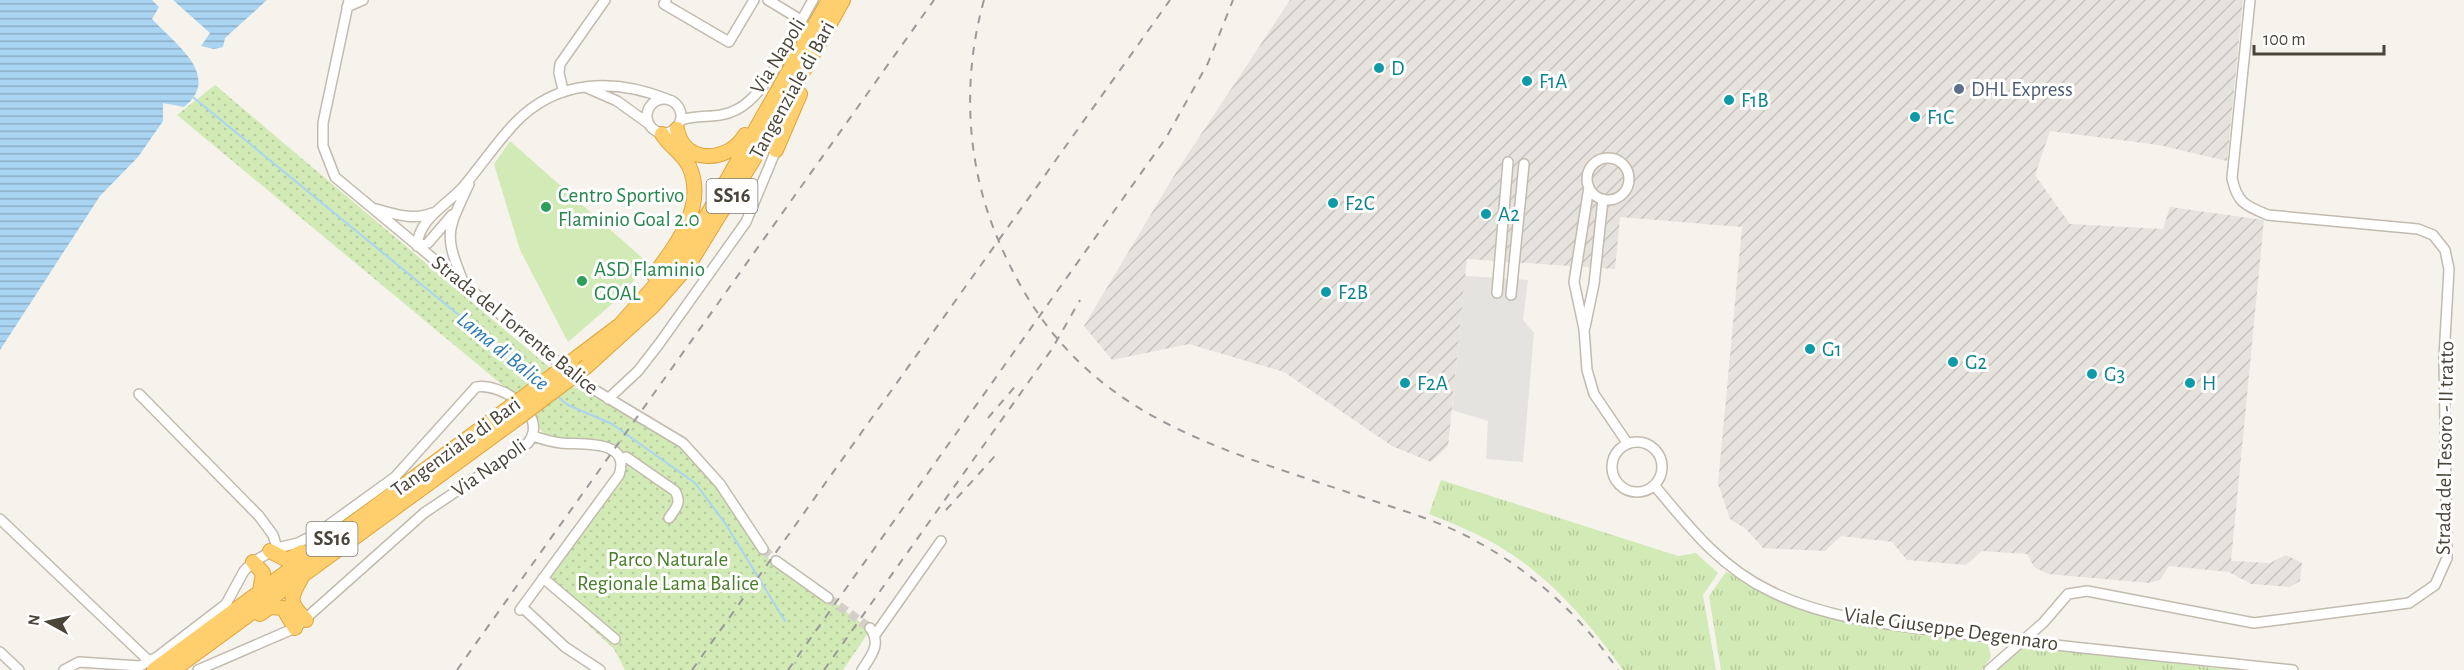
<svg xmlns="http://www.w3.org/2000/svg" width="2464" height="670" font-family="'Alegreya Sans',sans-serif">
<defs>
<pattern id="industrial-furrows" width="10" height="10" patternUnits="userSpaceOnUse" patternTransform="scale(1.5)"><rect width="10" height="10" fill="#e6e2dd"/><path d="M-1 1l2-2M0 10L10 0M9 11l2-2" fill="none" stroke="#c7c3be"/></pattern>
<pattern id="grass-tufts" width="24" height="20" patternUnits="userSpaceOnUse" patternTransform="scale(1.5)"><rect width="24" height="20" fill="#d2eab5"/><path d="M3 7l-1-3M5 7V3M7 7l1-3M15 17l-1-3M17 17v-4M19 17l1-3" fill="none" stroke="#b6ca9c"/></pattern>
<pattern id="park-dots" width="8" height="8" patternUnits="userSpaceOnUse" patternTransform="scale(1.5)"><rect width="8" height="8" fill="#d2eab5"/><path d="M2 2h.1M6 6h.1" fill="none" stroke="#b6ca9c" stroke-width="1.8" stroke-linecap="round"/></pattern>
<pattern id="water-rules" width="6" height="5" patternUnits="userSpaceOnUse" patternTransform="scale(1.5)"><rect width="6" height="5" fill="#a9d4f2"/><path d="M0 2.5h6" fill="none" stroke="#8caec5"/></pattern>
</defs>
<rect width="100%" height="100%" fill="#f6f3ec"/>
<path fill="url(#industrial-furrows)" d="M1290,0H2243L2227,161L2159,145L2050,131L2035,175L2070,224L2163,229L2170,207L2264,220L2231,561L2270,563L2286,555L2302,563L2300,581L2290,587L2251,584L2229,572L2169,566L2160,580L2149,583L2048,574L2034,567L2027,554L1982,551L1966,565L1907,560L1892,542L1841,536L1825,551L1763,548L1746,529L1730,519L1718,484L1742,227L1620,217L1615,269L1467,259L1448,446L1431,462L1392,446L1284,372L1189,344L1112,360L1084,326L1178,169Z"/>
<path fill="url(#grass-tufts)" d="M1441,480L1678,556L1696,553L1718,573L1703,595L1716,670H1623C1588,620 1543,569 1488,540C1469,530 1449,522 1429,514Z
M1726,572L1828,618L1988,644L1991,657L1982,670H1721L1709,596Z
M2028,647L2044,648L2232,670H1996L2020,649Z"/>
<path fill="url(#park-dots)" d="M215,85L569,384L671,437L704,466L746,519L766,556L775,564L812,585L870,630L843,670H625L614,649L541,581L614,480L619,461L597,448L552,444L511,392L177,115Z"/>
<path fill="#d2eab5" d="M510,141L648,263L620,297L568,342L520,250L494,164Z"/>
<path fill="#e5e3e0" d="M1465,276L1528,280L1523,320L1534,333L1523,462L1486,459L1488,421L1452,410Z"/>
<path fill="url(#water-rules)" d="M0,0H152L159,7L152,19C174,43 223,76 184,107L163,103V121L138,157L100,196L0,350Z
M173,0H267L225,38L223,47L214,49L201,46L210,33Z"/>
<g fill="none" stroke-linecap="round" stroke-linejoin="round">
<path stroke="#a9d4f2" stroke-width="2" d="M194,98L538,380
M556,395L568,405L612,424L695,483L725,523L785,621"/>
<path stroke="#d4d0c8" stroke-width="9" stroke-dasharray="9 4.5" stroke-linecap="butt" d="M763,549L776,561
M828,598L870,628"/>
<defs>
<path id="minor" d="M349,0L323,123V146L335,177L583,383L683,443L720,484L763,549
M666,0L664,4L729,42L754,0
M768,0L801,20
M347,7L363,0
M585,87L617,101L649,124
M563,90L559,73L560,64L605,0
M647 116a17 17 0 1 1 34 0a17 17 0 1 1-34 0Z
M681,120C700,114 719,119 736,110C769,94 794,31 813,0
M1587 179a21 21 0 1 1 42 0a21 21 0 1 1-42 0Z
M1589,187L1574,282L1584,329L1587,370L1594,394L1628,444
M376,209C395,214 413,221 432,213
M417,246C419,218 446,206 463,187C481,166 496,143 515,123C557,79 614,78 667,99
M417,246L428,243L452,215
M464,284C444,234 446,233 469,184
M1497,293L1508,162
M1511,295L1524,164
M1585,327L1594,284L1603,199
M139,394L259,516L273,535L277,548
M608,399L638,371L659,344L746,222L776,150
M1612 467a25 25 0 1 1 50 0a25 25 0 1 1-50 0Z
M620,459L626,457L675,491C682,503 676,508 669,518
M1654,485C1689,527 1720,567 1770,591C1828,620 1900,626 1964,634C2073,648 2183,658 2293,670
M0,519L150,662
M776,561L828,598
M543,578L615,639
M522,607L565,647L600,670
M520,610L619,475C631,439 583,445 561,443C551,442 542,439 533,436
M875,635L941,541
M0,652L19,670
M64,670L79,662L140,666L157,657L226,604L244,571L253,562L277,548L298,543L319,532L395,477L476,387C500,382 550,414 528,443L424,513L295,628L198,670
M862,670C871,656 882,644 870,628
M1989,670L2043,623L2068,594L2087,591L2254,623L2409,603L2435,585L2447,558L2444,357L2449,269L2445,250L2433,235L2418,229L2268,215C2246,206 2237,203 2232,178L2250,0"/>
<path id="highway" d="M677,129C683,165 729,163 745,135
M776,150L800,94
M654,275C677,245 707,205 689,166C682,152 669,146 662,134
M571,362L620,325L676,262L709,212L829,0
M587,366L653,306L688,266L758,152L843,0
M270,551L287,560L302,552
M253,562L263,573L260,591
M301,579C289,599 289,603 306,620
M260,614L270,607L283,608L295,628
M154,670L510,407
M173,670L518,418"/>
</defs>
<use href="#minor" stroke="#c2bbae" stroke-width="12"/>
<use href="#highway" stroke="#e0a43c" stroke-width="16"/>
<use href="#minor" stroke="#fff" stroke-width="9"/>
<use href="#highway" stroke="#ffcf6e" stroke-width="14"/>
<path stroke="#9a9a9a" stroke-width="2" stroke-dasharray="8 8" stroke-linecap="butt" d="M984,0C962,78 966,163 997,237C1069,411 1197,441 1359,496C1397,509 1438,520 1474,540C1532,571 1581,616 1618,670
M988,418L1019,382
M946,510L995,456
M457,670L934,0
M692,670L1170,0
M788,670L1166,138L1208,63L1233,0
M824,670L1052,349L1080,300"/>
<defs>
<path id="highway-bridge" d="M510,407L571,362
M518,418L587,366"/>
</defs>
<use href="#highway-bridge" stroke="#e0a43c" stroke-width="16" stroke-linecap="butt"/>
<use href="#highway-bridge" stroke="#ffcf6e" stroke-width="14"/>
</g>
<g fill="#0f9aa8" stroke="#fff" stroke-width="2">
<circle cx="1379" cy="68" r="6"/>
<circle cx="1527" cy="81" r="6"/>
<circle cx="1729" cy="100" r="6"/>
<circle cx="1915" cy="117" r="6"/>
<circle cx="1333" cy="203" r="6"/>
<circle cx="1486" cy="214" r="6"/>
<circle cx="1326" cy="292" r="6"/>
<circle cx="1810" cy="349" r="6"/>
<circle cx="1953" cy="362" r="6"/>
<circle cx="2092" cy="374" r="6"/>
<circle cx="1405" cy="383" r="6"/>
<circle cx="2190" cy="383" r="6"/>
</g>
<circle fill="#5c6f8a" stroke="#fff" stroke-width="2" cx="1959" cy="89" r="6"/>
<g fill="#2e9e5b" stroke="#fff" stroke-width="2">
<circle cx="546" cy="207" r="6"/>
<circle cx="582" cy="281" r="6"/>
</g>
<g text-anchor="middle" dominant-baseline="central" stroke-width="6" stroke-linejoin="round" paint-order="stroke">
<g fill="#fff" stroke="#817c74" stroke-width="1.5">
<rect x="706.5" y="179" width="51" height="34" rx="4.5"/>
<rect x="306.5" y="522" width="51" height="34" rx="4.5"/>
</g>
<g font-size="20" font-weight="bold" fill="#4b4439">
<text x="732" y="196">SS16</text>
<text x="332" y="539">SS16</text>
</g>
<g font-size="21" fill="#4b4439" stroke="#fff">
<text transform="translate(778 56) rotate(-58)">Via Napoli</text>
<text transform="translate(792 90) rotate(-61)">Tangenziale di Bari</text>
<text transform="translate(515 325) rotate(39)">Strada del Torrente Balice</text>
<text transform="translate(456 447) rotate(-36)">Tangenziale di Bari</text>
<text transform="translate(2445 448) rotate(-89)">Strada del Tesoro - II tratto</text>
<text transform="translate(489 468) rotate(-35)">Via Napoli</text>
<text transform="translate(1951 629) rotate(8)">Viale Giuseppe Degennaro</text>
</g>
<g font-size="21" fill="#0d838f" stroke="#fff" text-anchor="start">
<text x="1391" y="68">D</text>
<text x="1539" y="81">F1A</text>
<text x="1741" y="100">F1B</text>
<text x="1927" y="117">F1C</text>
<text x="1345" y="203">F2C</text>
<text x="1498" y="214">A2</text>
<text x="1338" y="292">F2B</text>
<text x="1822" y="349">G1</text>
<text x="1965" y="362">G2</text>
<text x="2104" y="374">G3</text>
<text x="1417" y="383">F2A</text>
<text x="2202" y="383">H</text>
</g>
<g font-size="21" fill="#4e5e75" stroke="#fff" text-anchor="start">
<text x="1971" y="89">DHL Express</text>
</g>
<g font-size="21" fill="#27864d" stroke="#fff" text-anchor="start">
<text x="558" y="195">Centro Sportivo<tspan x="558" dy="24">Flaminio Goal 2.0</tspan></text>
<text x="594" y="269">ASD Flaminio<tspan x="594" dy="24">GOAL</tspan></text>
</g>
<g font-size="21" fill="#4a7f2a" stroke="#fff">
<text x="668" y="559">Parco Naturale<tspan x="668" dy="24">Regionale Lama Balice</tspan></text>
</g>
<g font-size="22" font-style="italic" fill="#2e7ab2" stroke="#fff">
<text transform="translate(503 351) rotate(39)">Lama di Balice</text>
</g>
</g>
<g transform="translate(48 622) rotate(278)" stroke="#ffffff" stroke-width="4.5" paint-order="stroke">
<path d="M0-4.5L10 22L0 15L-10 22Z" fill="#4b4439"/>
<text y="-9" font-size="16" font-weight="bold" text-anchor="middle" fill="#4b4439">N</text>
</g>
<path d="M2254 45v9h130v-9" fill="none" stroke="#4b4439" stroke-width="3"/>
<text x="2263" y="45" font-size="18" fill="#4b4439" stroke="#ffffff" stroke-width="4.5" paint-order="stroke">100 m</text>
</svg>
